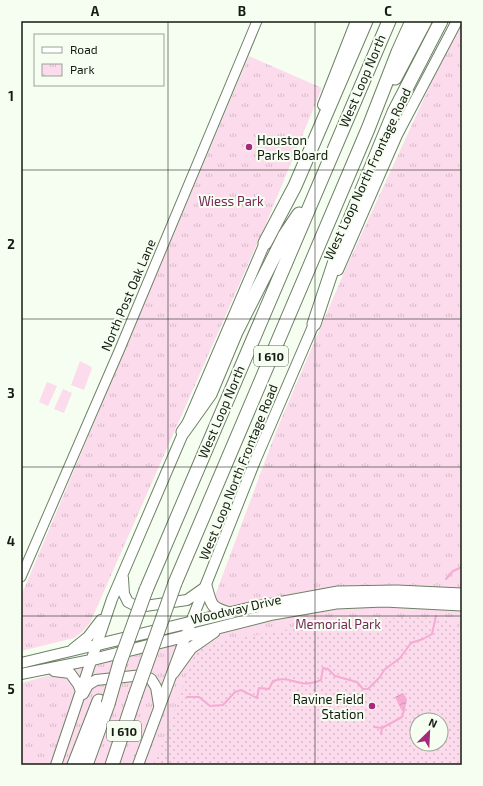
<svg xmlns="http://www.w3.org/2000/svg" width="483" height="786" font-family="'Exo 2',sans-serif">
<defs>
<pattern id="park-tufts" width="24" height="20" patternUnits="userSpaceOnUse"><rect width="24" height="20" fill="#fcdbec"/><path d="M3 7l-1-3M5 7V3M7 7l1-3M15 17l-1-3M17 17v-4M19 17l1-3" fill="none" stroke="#d7bbc9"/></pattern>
<pattern id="garden-dots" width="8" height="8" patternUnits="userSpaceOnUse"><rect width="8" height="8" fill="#fcdbec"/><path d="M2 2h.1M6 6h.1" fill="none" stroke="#d7bbc9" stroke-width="1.8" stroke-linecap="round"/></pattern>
<pattern id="water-waves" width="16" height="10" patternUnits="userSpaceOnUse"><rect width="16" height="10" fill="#f5abd3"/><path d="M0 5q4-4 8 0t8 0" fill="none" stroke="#d193b4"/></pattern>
</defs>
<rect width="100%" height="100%" fill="#f6fef2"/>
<path fill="#fcdbec" d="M80,361L90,366L92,368L84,390L71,385Z
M47,382L57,386L48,406L39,402Z
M63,389L72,393L64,413L54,409Z"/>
<path fill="url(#park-tufts)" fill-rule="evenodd" d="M462,22V765H21V683L194,637L216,593L277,429L346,268L438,68ZM417,720H441V744H417Z
M249,56L322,88L265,226L90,623L81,633L74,638L21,651V596Z"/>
<path fill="url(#garden-dots)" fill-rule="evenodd" d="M405,617L444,619L462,627V765H153L167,733L190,663L199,650L214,643L317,624ZM417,720H441V744H417Z"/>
<path fill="url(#water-waves)" d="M403,693L407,699L405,709L402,711L395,697Z"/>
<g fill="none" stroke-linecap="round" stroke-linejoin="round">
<path stroke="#f5abd3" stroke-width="2" d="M446,579L453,571L462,567
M187,697H199L210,706L223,705L235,692L241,690L257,698L259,688L269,689L273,681C292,674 298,690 321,680L323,668L328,669L335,676L357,682L363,689H368L380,677L384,670L400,658L411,643L423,639L432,634L436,616
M374,727L382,728L381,734L382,728L402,717L404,710"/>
<defs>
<path id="tertiary" d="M21,577L119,351L257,21"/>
<path id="secondary" d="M323,105L356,21
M338,270L397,135L457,21
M123,578L124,594L128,602L138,607L187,600L204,588
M73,649L88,637L101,620
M21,663L96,645
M54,671L70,673L78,684L81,691
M21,674L91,660
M83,694L88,685L96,680L143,675L151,679L156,687L159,705
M56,765L112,599L267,238
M138,765L191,622L255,461L317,317"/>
<path id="primary" d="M206,586C212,605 209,607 230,613
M96,645L250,608L338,592L397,591L462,594
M91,660L273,614L336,603L384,601L462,605
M173,673L191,648L214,632"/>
<path id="motorway" d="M395,78L425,21
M265,243L295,186L366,21
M314,324L345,231L394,112L441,21
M183,432L210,394L236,332L285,235L299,214
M175,583L368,129L398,52L412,21
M146,590L389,21
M74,765L99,701
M86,765L108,704
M112,765L135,696"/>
</defs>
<use href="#tertiary" stroke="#6e8166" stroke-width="11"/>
<use href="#secondary" stroke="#6e8166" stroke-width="12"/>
<use href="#primary" stroke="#6e8166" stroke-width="13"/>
<use href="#motorway" stroke="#6e8166" stroke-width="15"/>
<use href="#tertiary" stroke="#fff" stroke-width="9"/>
<use href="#secondary" stroke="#fff" stroke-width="10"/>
<use href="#primary" stroke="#fff" stroke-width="11"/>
<use href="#motorway" stroke="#fff" stroke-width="13"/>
<defs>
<path id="motorway-bridge" d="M135,696L175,583
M108,704L120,662L146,590"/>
</defs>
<use href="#motorway-bridge" stroke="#6e8166" stroke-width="15" stroke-linecap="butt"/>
<use href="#motorway-bridge" stroke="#fff" stroke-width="13"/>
</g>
<path fill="none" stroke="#141b11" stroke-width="1" stroke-opacity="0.55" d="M168,21V765M315,21V765M21,170H462M21,319H462M21,467H462M21,616H462"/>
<g fill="#a7297b" stroke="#f6fef2" stroke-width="1.5">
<circle cx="249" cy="147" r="4"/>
<circle cx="372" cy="706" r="4"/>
</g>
<g text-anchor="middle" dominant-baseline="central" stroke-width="4" stroke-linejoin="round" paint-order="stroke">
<g fill="#f6fef2" stroke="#585f54" stroke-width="1">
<rect x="254" y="346" width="34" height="20" rx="3"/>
<rect x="107" y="721" width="34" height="20" rx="3"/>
</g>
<g font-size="12" font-weight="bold" fill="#141b11">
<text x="271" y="356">I 610</text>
<text x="124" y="731">I 610</text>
</g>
<g font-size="13" fill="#141b11" stroke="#f6fef2">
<text transform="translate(362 81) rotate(-67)">West Loop North</text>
<text transform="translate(367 174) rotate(-65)">West Loop North Frontage Road</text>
<text transform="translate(128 295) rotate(-67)">North Post Oak Lane</text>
<text transform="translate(221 412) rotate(-67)">West Loop North</text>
<text transform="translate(238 472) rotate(-68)">West Loop North Frontage Road</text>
<text transform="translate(236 609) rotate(-13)">Woodway Drive</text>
</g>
<g font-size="13" fill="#141b11" stroke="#f6fef2" text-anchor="start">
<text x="257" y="140">Houston<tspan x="257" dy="15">Parks Board</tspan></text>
<text x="364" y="699" text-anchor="end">Ravine Field<tspan x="364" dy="15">Station</tspan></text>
</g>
<g font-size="13" fill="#79265b" stroke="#f6fef2">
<text x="231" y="201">Wiess Park</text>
<text x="338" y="624">Memorial Park</text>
</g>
</g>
<rect width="483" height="786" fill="none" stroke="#f6fef2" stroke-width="44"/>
<rect x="34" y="34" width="130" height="52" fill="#f6fef2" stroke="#9ca398"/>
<rect x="42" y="47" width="20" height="6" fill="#ffffff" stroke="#9ca398"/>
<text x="70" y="54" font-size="12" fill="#141b11">Road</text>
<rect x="42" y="64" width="20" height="12" fill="url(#park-tufts)" stroke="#9ca398"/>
<text x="70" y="74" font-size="12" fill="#141b11">Park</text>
<g transform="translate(429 732) rotate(24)"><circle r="19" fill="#f6fef2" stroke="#9ca398"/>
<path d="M0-3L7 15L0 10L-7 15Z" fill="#a7297b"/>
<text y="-6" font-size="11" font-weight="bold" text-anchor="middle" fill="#141b11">N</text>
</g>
<rect x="22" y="22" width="439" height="742" fill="none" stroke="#141b11" stroke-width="1.5"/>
<g font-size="13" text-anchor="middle" font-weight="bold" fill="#141b11">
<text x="95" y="16">A</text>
<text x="242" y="16">B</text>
<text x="388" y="16">C</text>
<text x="11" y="101">1</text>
<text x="11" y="249">2</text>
<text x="11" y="398">3</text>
<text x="11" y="546">4</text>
<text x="11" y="694">5</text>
</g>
</svg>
